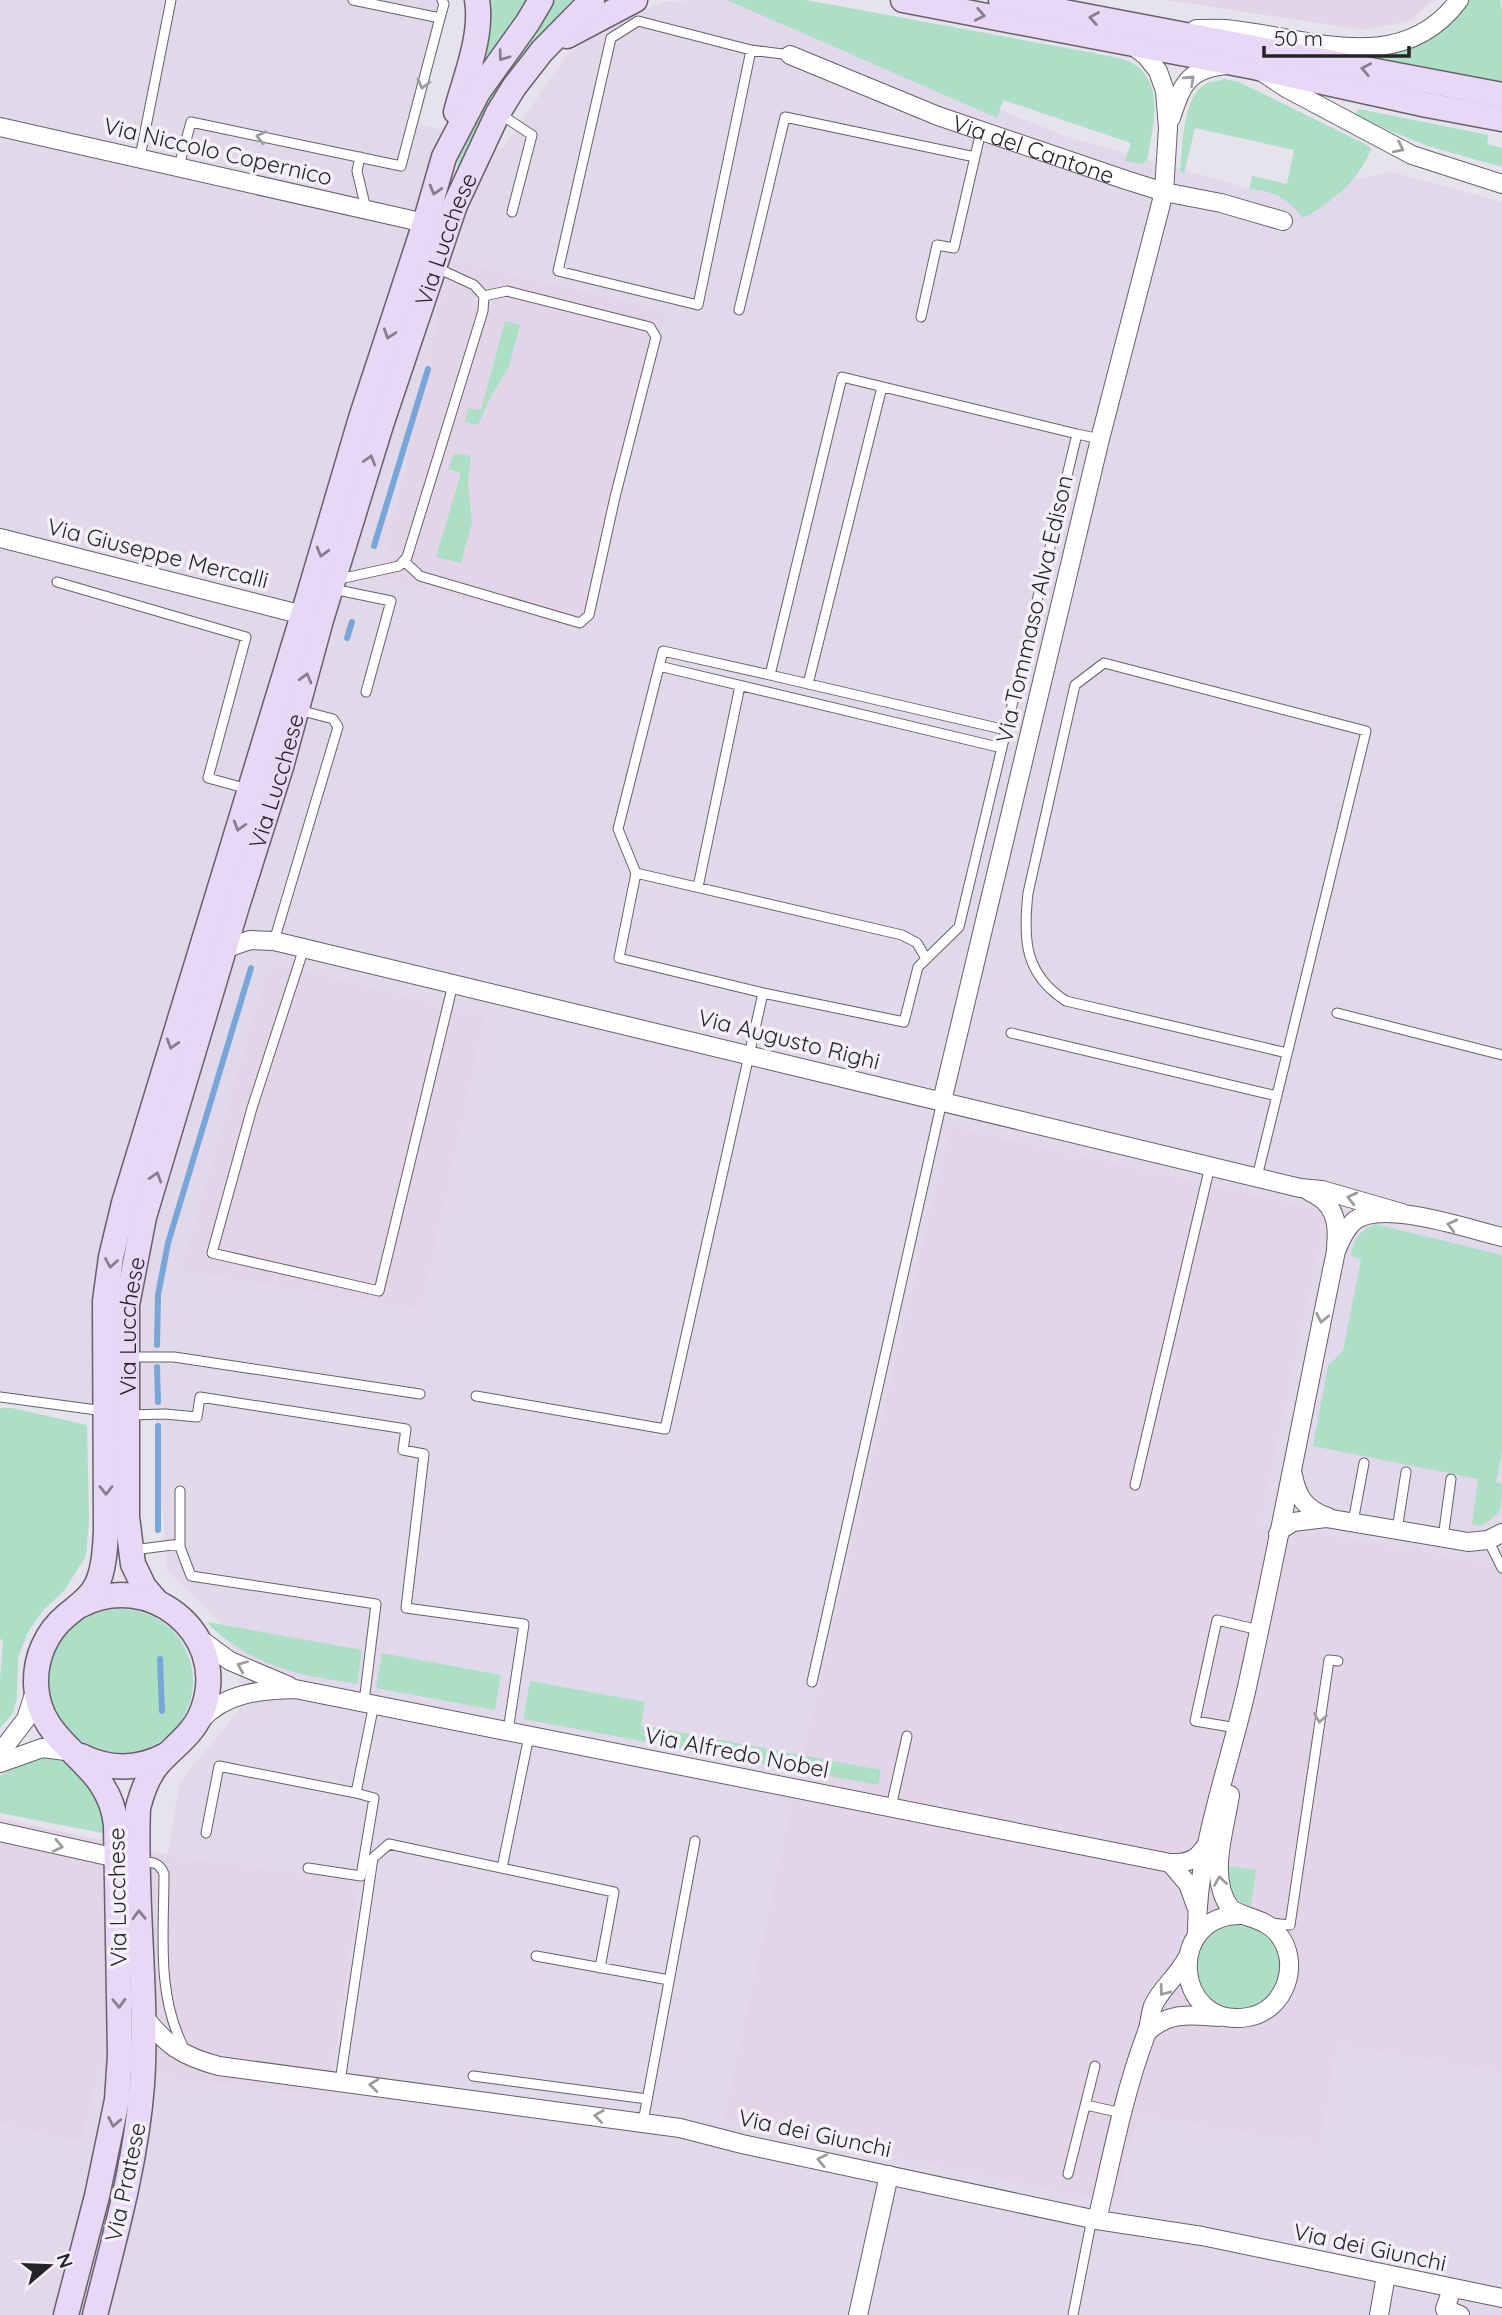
<svg xmlns="http://www.w3.org/2000/svg" width="1502" height="2315" font-family="Quicksand,sans-serif">
<rect width="100%" height="100%" fill="#e7e3ec"/>
<path fill="#e3d5e8" d="M1166,0H1433L1409,21L1365,30Z
M450,259L668,311L589,632L380,579Z
M269,962L486,1015L421,1310L180,1271Z
M950,1126L1328,1211L1502,1566V2073L1338,2046L1320,2145L1118,2204L722,2121L800,1764Z
M0,1818L168,1855L361,1881L329,2097L99,2071L81,2143L0,2125Z"/>
<path fill="#e1d9ea" fill-rule="evenodd" d="M0,0H447L449,4L419,123L502,150L567,54L626,17L666,1L727,0L1065,136L1254,190L1370,177L1389,171L1502,202V1566L1260,1523L1327,1211L950,1126L800,1764L722,2120L1118,2204L1137,2115L1320,2145L1338,2046L1502,2073V2315H0V2125L81,2143L99,2071L329,2097L361,1882L168,1855L179,1783L246,1702L227,1629L167,1570L156,1415L0,1392ZM450,259L668,311L589,632L380,579ZM269,963L485,1015L421,1310L180,1271Z"/>
<path fill="#acdfc6" d="M486,0H534L478,83Z
M552,0H572L527,53L455,182L460,148L465,133Z
M727,0H806L1094,53C1106,56 1121,57 1132,63C1167,83 1152,130 1147,161L1142,164L1125,161L1131,143L1003,100L997,118Z
M1468,0H1500L1502,10V84L1374,59L1375,55C1411,56 1449,30 1468,0Z
M1224,79L1239,82L1367,145L1371,148C1360,180 1332,202 1303,218C1288,198 1274,191 1249,189L1252,176L1287,184L1294,150L1195,128L1184,174L1180,171C1183,147 1182,95 1207,83C1212,81 1219,81 1224,79Z
M1359,109L1488,135L1487,144L1502,148V167L1428,146L1358,118L1355,115Z
M505,321L520,325L509,366L489,400L478,425L465,422L468,408L481,410Z
M454,453L471,456L468,482L472,522L461,563L436,557L461,473L448,469Z
M1375,1224L1502,1255V1452L1496,1482L1502,1484C1502,1508 1502,1514 1481,1526L1472,1524L1478,1479L1313,1446L1328,1366L1343,1351L1361,1259L1351,1256C1354,1239 1359,1231 1375,1224Z
M0,1408H12L87,1425L89,1519L86,1556L64,1591L44,1609L28,1632L18,1658L17,1699L12,1715L0,1728V1679L3,1640L0,1639Z
M49 1681a72 72 0 1 1 144 0a72 72 0 1 1-144 0Z
M207,1622L362,1650L357,1684C337,1680 316,1678 297,1673C266,1665 228,1646 207,1622Z
M382,1653L501,1675L495,1710L376,1688Z
M530,1681L645,1702L641,1725L881,1770L878,1785L523,1719Z
M42,1757L66,1759L99,1787L107,1834L0,1813V1776L30,1759Z
M1229,1866L1256,1870L1251,1906C1231,1902 1227,1883 1229,1866Z
M1197 1967a42 42 0 1 1 84 0a42 42 0 1 1-84 0Z"/>
<g fill="none" stroke-linecap="round" stroke-linejoin="round">
<path stroke="#79a6d9" stroke-width="6" d="M374,546L428,369
M347,638L352,622
M157,1345L158,1295L168,1243L251,968
M157,1367L158,1402
M158,1426V1530
M160,1659L162,1711"/>
<defs>
<path id="lane" d="M353,0L440,18L444,4L442,0
M751,50L698,305L558,271L611,38L638,21L751,50L790,55
M500,114L532,135L512,212
M140,157L171,0
M360,157L357,171L366,209
M179,166L191,122L401,166L440,18
M739,310L785,117L975,157
M921,317L937,245L954,248L981,131
M404,561L420,576L580,623L589,615L615,497L656,337L650,327L507,291L484,296
M335,580L399,566L407,557L483,311L484,296L474,285L437,268
M57,582L246,637L208,778L248,789
M333,589L391,601L366,692
M659,666L1002,748
M770,675L1006,730
M808,684L882,387
M636,873L902,935L917,943L925,957
M698,887L740,686
M274,941L338,727L333,719L299,710
M304,948L252,1108L212,1253L379,1291L453,984
M763,993L619,958L636,873L618,829L663,651L770,675L842,377L1077,434
M1337,1013L1502,1055
M1011,1033L1277,1096
M1257,1177L1366,731L1104,663L1075,685L1028,893C1023,939 1024,974 1066,1001L1287,1053
M129,1357H174L420,1394
M476,1396L665,1429L763,993L904,1022L918,967L959,927L1077,434L1100,439
M0,1397L104,1411
M129,1415L165,1414L197,1417L200,1397L406,1429L403,1450L424,1454L406,1608L524,1624L508,1731
M1135,1485L1210,1166
M180,1491V1547L191,1576L376,1604L364,1702
M1353,1522L1364,1463
M1397,1530L1406,1472
M1443,1538L1451,1479
M1488,1540L1502,1568
M133,1550L180,1544
M812,1682L942,1101
M1237,1728L1195,1721L1217,1620L1259,1630
M891,1807L907,1736
M206,1833L219,1766L356,1793L374,1704
M138,1862C151,1862 159,1861 164,1874C164,1932 156,1995 184,2048
M308,1868L361,1876L374,1798L356,1793
M502,1868L529,1736
M1271,1923L1290,1925L1329,1660L1338,1661
M536,1956L669,1980
M473,2076L647,2099
M340,2082L373,1858L389,1844L614,1892L600,1968
M1086,2105L1122,2113
M643,2122L695,1841
M1068,2174L1095,2066
M1073,2315L1092,2218"/>
<g id="street">
<path d="M1196,29C1209,29 1222,28 1234,30C1312,39 1402,77 1459,0"/>
<path id="s1" d="M790,55L938,116L1126,180L1164,192L1221,203L1283,221"/>
<path d="M1262,72L1286,88L1412,155L1502,184"/>
<path d="M1171,118C1182,84 1188,69 1226,65"/>
<path d="M0,127L425,223"/>
<path d="M0,538L303,615"/>
<path d="M224,949L250,940L274,941L1300,1188L1322,1190L1402,1213"/>
<path d="M942,1101L1100,439L1164,192L1168,128L1165,91L1158,71L1146,56L1132,45"/>
<path d="M1310,1192C1334,1202 1339,1222 1336,1246"/>
<path d="M1293,1475C1297,1497 1306,1510 1328,1517"/>
<path d="M1278,1534L1282,1529L1293,1522L1326,1518L1468,1542L1488,1540L1502,1533"/>
<path d="M200,1639L230,1661L289,1686"/>
<path d="M200,1721C224,1693 260,1690 295,1689L1170,1863C1190,1864 1200,1858 1209,1840"/>
<path d="M0,1753L26,1719L35,1691"/>
<path d="M0,1763L42,1748L74,1752"/>
<path d="M1230,1795C1225,1830 1207,1879 1231,1909C1247,1919 1265,1918 1278,1934C1302,1963 1285,2011 1248,2017C1173,2030 1164,1912 1244,1915"/>
<path d="M0,1832L117,1858"/>
<path d="M1170,1863L1188,1884L1196,1906"/>
<path d="M1197,1935C1196,1851 1229,1768 1247,1687C1279,1542 1306,1396 1336,1251C1340,1241 1345,1230 1353,1222C1380,1198 1468,1229 1502,1237"/>
<path d="M142,2014C166,2045 181,2056 219,2066L680,2128L742,2144L1097,2220L1202,2236L1502,2298"/>
<path d="M1147,2032C1170,2011 1191,2015 1219,2017"/>
<path d="M1097,2220C1112,2157 1124,2092 1147,2032C1150,2024 1150,2015 1153,2006C1161,1988 1178,1976 1187,1958"/>
<path d="M1452,2289L1445,2309L1460,2315"/>
<path d="M858,2315L889,2175"/>
<path d="M1379,2315L1386,2275"/>
</g>
<g id="secondary">
<path d="M903,0L1254,67L1427,105L1502,119"/>
<path d="M1001,0L1502,95"/>
<path d="M567,36L635,0"/>
<path d="M456,112C465,77 483,36 477,0"/>
<path id="s2" d="M157,1602L144,1587L133,1564L127,1517V1305L144,1217L237,906L281,767L321,620L381,425L455,205L498,113L514,87L542,51L592,0"/>
<path d="M81,1605C148,1570 228,1632 204,1706C196,1733 176,1744 158,1764C147,1777 142,1792 138,1808C134,1900 148,1993 142,2085C136,2163 114,2240 95,2315"/>
<path d="M81,1756C109,1770 138,1770 166,1755"/>
<path d="M66,2315L97,2196L117,2100L120,2055L116,1825C109,1757 39,1750 36,1685C35,1658 46,1632 67,1615C78,1606 91,1597 97,1584C104,1569 105,1549 106,1532L105,1301L111,1257L124,1203L303,615L361,418L425,223L444,157L478,92L528,22L541,0"/>
</g>
</defs>
<use href="#lane" stroke="#656169" stroke-width="11"/>
<use href="#street" stroke="#656169" stroke-width="20"/>
<use href="#secondary" stroke="#656169" stroke-width="27"/>
<use href="#lane" stroke="#fff" stroke-width="9"/>
<use href="#street" stroke="#fff" stroke-width="18"/>
<use href="#secondary" stroke="#e8d7f5" stroke-width="24"/>
</g>
<defs><path id="oneway-chevron" d="M-2-3.5L2.5 0L-2 3.5" fill="none" stroke-width="1.6" stroke-linecap="round" stroke-linejoin="round" transform="scale(1.75)"/></defs>
<g stroke="#877e8e">
<use href="#oneway-chevron" transform="translate(980 15) rotate(11)"/>
<use href="#oneway-chevron" transform="translate(1094 18) rotate(-170)"/>
<use href="#oneway-chevron" transform="translate(503 56) rotate(126)"/>
<use href="#oneway-chevron" transform="translate(1366 69) rotate(-169)"/>
<use href="#oneway-chevron" transform="translate(435 190) rotate(106)"/>
<use href="#oneway-chevron" transform="translate(389 334) rotate(108)"/>
<use href="#oneway-chevron" transform="translate(370 460) rotate(-73)"/>
<use href="#oneway-chevron" transform="translate(322 552) rotate(106)"/>
<use href="#oneway-chevron" transform="translate(306 678) rotate(-75)"/>
<use href="#oneway-chevron" transform="translate(239 826) rotate(107)"/>
<use href="#oneway-chevron" transform="translate(172 1044) rotate(107)"/>
<use href="#oneway-chevron" transform="translate(156 1177) rotate(-73)"/>
<use href="#oneway-chevron" transform="translate(111 1263) rotate(99)"/>
<use href="#oneway-chevron" transform="translate(106 1490) rotate(90)"/>
<use href="#oneway-chevron" transform="translate(139 1915) rotate(-91)"/>
<use href="#oneway-chevron" transform="translate(119 2003) rotate(88)"/>
<use href="#oneway-chevron" transform="translate(114 2122) rotate(101)"/>
</g>
<g stroke="#9d9c9e">
<use href="#oneway-chevron" transform="translate(1190 80) rotate(-43)"/>
<use href="#oneway-chevron" transform="translate(423 84) rotate(105)"/>
<use href="#oneway-chevron" transform="translate(261 137) rotate(-168)"/>
<use href="#oneway-chevron" transform="translate(1399 148) rotate(26)"/>
<use href="#oneway-chevron" transform="translate(1352 1198) rotate(-166)"/>
<use href="#oneway-chevron" transform="translate(1452 1225) rotate(-166)"/>
<use href="#oneway-chevron" transform="translate(1322 1318) rotate(102)"/>
<use href="#oneway-chevron" transform="translate(242 1666) rotate(-157)"/>
<use href="#oneway-chevron" transform="translate(1320 1718) rotate(99)"/>
<use href="#oneway-chevron" transform="translate(58 1846) rotate(12)"/>
<use href="#oneway-chevron" transform="translate(1220 1881) rotate(-99)"/>
<use href="#oneway-chevron" transform="translate(1164 1991) rotate(127)"/>
<use href="#oneway-chevron" transform="translate(374 2085) rotate(-174)"/>
<use href="#oneway-chevron" transform="translate(599 2116) rotate(-172)"/>
<use href="#oneway-chevron" transform="translate(822 2160) rotate(-168)"/>
</g>
<g text-anchor="middle" dominant-baseline="central" stroke-width="7" stroke-linejoin="round" paint-order="stroke">
<g font-size="23" fill="#262428" stroke="#f4f0fa">
<text stroke="none"><textPath href="#s1" startOffset="261">Via del Cantone</textPath></text>
<text transform="translate(218 151) rotate(13)">Via Niccolo Copernico</text>
<text stroke="none"><textPath href="#s2" startOffset="1418">Via Lucchese</textPath></text>
<text transform="translate(158 553) rotate(14)">Via Giuseppe Mercalli</text>
<text transform="translate(1034 609) rotate(-77)">Via Tommaso Alva Edison</text>
<text stroke="none"><textPath href="#s2" startOffset="850">Via Lucchese</textPath></text>
<text transform="translate(789 1039) rotate(14)">Via Augusto Righi</text>
<text stroke="none"><textPath href="#s2" startOffset="284">Via Lucchese</textPath></text>
<text transform="translate(737 1752) rotate(11)">Via Alfredo Nobel</text>
<text transform="translate(117 1897) rotate(-91)">Via Lucchese</text>
<text transform="translate(815 2133) rotate(12)">Via dei Giunchi</text>
<text transform="translate(125 2182) rotate(-78)">Via Pratese</text>
<text transform="translate(1370 2247) rotate(12)">Via dei Giunchi</text>
</g>
</g>
<g transform="translate(49 2266) rotate(71)" stroke="#f4f0fa" stroke-width="5" paint-order="stroke">
<path d="M0-5L12 26L0 18L-12 26Z" fill="#262428"/>
<text y="-10" font-size="19" font-weight="bold" text-anchor="middle" fill="#262428">N</text>
</g>
<path d="M1264 46v10h145v-10" fill="none" stroke="#262428" stroke-width="3.5"/>
<text x="1274" y="46" font-size="21" fill="#262428" stroke="#f4f0fa" stroke-width="5" paint-order="stroke">50 m</text>
</svg>
